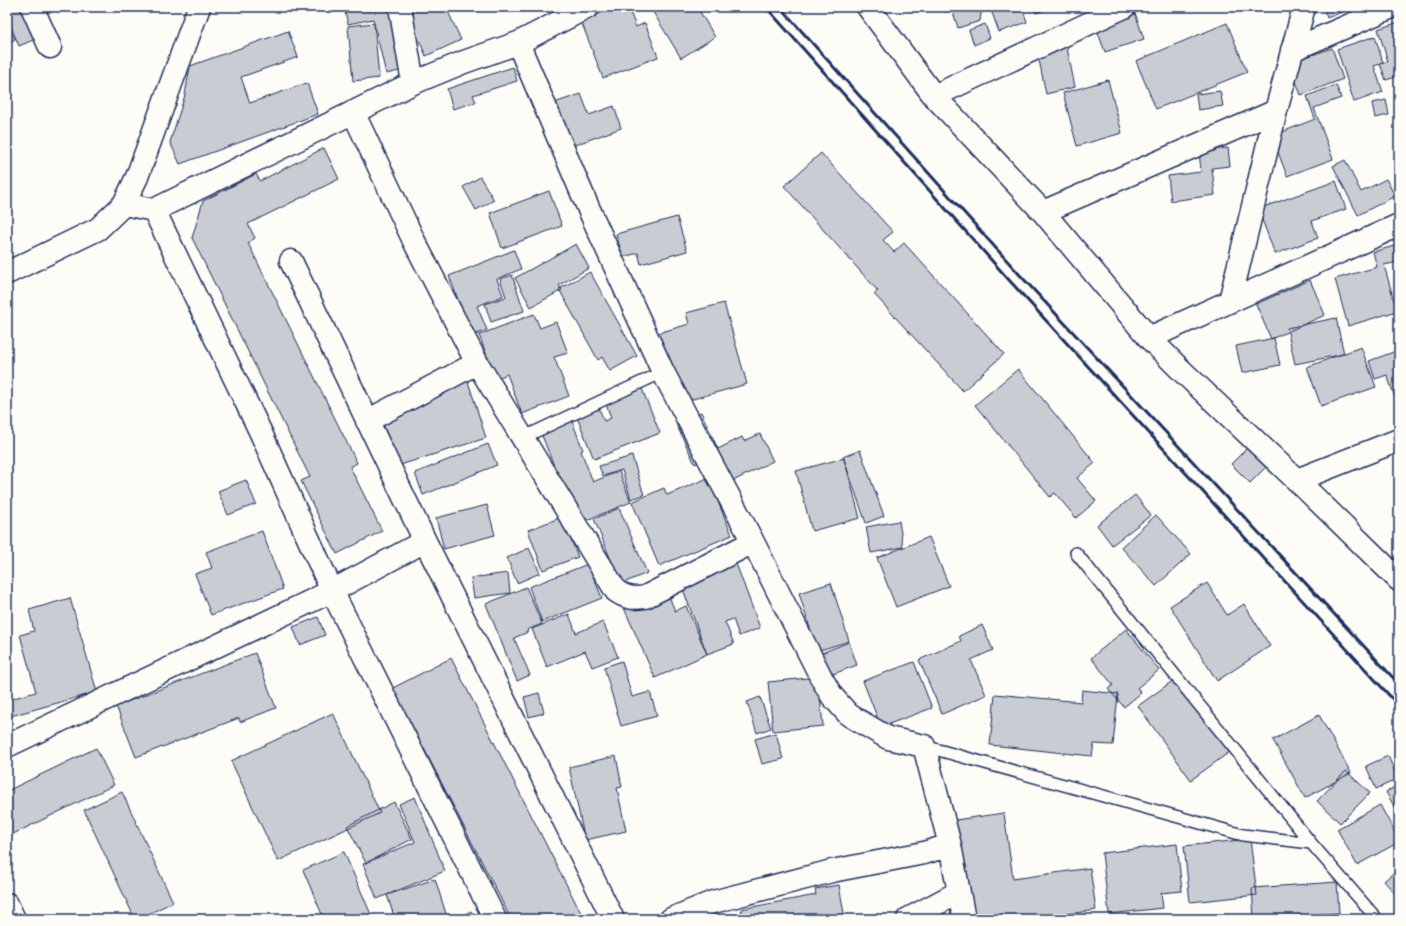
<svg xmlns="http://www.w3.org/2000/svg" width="1406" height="926" font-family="Dekko,sans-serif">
<rect width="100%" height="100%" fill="#fdfcf7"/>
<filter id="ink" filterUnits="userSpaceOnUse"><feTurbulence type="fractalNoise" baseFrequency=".025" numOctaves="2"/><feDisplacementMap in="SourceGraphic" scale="8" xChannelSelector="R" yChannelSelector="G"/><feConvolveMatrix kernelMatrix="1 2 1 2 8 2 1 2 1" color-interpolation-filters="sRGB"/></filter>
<g filter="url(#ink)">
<path fill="#c9ccd3" stroke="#1b2f5e" d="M7,7H28L40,37L19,46L7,17Z
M344,7H394L408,69L386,74L373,19L348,24Z
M405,7H446L461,40L426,56Z
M617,7H628L636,27L645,23L658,57L603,78L581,21Z
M650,7H697L715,37L681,58Z
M941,7H982L980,21L958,28L953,12L943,11Z
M990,7H1022L1027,22L999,32Z
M1034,7H1053L1036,13Z
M1323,7H1354L1327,18Z
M1135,13L1144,39L1105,52L1096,27Z
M1399,22V76L1386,80L1380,64L1388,62L1378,29Z
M374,23L379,78L353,81L348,26Z
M1227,23L1247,72L1156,109L1136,61Z
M7,24L15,39L7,44Z
M985,24L990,38L974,45L969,30Z
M288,31L298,57L241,77L250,103L307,83L318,114L180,164L170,142L185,95L190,66Z
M1375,36L1383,63L1374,66L1383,92L1354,102L1337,49Z
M1066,43L1075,87L1046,94L1037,50Z
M1332,48L1343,79L1301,95L1289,63Z
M513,67L517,81L473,95L476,102L453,109L447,89Z
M1108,80L1122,133L1077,146L1063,93Z
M1336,85L1341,98L1314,108L1333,159L1287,176L1272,136L1315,119L1307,96Z
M1220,91L1223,106L1198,110L1196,94Z
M581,94L589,115L614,106L621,128L561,150L545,106Z
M1386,100L1389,115L1375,118L1372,103Z
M324,148L339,179L248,224L255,238L248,243L357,463L350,467L382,531L337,554L301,481L310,477L192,238L203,201L256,174L260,181Z
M1228,148L1230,166L1212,168L1215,195L1171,201L1168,176L1201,172L1199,151Z
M821,153L893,232L883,240L894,252L904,243L1004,354L963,391L874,294L878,291L784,186Z
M1345,160L1361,192L1386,179L1395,196L1358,215L1333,166Z
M480,177L494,200L476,210L463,187Z
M1336,181L1346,209L1312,221L1318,238L1275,254L1258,209Z
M549,191L562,226L502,248L490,213Z
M677,217L687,251L641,264L638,253L623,257L616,234Z
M576,244L589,268L559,285L562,290L531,307L515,278Z
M1394,246L1398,262L1384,265L1397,311L1348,326L1335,279L1377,267L1373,252Z
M514,250L521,269L497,279L503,296L477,306L487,330L472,336L449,276Z
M590,272L637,356L610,371L602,357L598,360L559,289Z
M512,275L524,311L491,322L485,304L506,297L500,279Z
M1310,280L1325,315L1271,339L1256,304Z
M724,303L747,384L675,404L655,334L689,324L686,313Z
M534,314L540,328L556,322L568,353L554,357L569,396L522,414L507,374L496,379L479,335Z
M1336,318L1344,354L1295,364L1287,328Z
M1274,338L1280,365L1242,373L1236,346Z
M1361,347L1376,387L1321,406L1307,367Z
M1399,350V409L1387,375L1375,379L1369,361Z
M1018,369L1095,463L1077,478L1096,501L1076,518L1055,493L1050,497L975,405Z
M466,375L486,438L397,466L379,411Z
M640,384L660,433L594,459L577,417L599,408L604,421L611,418L604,398Z
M701,412L718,449L742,437L744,441L760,434L773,461L723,486L709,457L695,464L676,424Z
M572,421L583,450L581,451L593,482L619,471L631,502L577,524L541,433Z
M488,444L497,465L423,495L415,473Z
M1247,448L1266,467L1250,483L1231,464Z
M860,450L884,516L866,523L843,457Z
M632,456L644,495L631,499L622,470L603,476L599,466Z
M844,458L860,518L812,531L796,471Z
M708,478L732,535L659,566L632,502L664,488L667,495Z
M246,480L256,504L228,515L218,491Z
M1135,495L1151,515L1112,545L1097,525Z
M487,505L495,535L444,549L436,518Z
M619,508L647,573L621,584L594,519Z
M1156,515L1191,554L1156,586L1121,547Z
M562,517L578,557L543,570L528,530Z
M899,521L903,547L871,553L866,527Z
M262,531L283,589L211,615L195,574L212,568L206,552Z
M929,537L949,586L896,607L877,558Z
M529,548L540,573L517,583L507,558Z
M732,553L760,628L739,636L733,619L725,622L734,644L707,654L677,573Z
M588,564L602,598L542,622L529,587Z
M508,573L510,593L474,598L471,578Z
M831,583L849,641L817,651L799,593Z
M1207,583L1227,615L1244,604L1270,646L1217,681L1170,606Z
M526,587L542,624L527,630L528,632L514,638L530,675L517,681L486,604Z
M666,589L675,611L686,606L707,654L655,678L624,608Z
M70,598L97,692L7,717V700L36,692L20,635L34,631L29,610Z
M569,614L576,633L603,622L618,657L592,667L585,651L547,667L532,629Z
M318,617L325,635L300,645L293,627Z
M982,625L993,650L971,660L986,695L942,714L919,660L961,641L959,636Z
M1126,629L1159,670L1137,688L1141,693L1124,707L1108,689L1113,685L1091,658Z
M849,642L857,665L828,676L819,654Z
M255,653L276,708L240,722L239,718L136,757L116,706Z
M451,658L584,919H511L393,688Z
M622,661L632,697L650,692L657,716L621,726L604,667Z
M914,662L932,708L881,727L863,681Z
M1182,674L1235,748L1191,780L1138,706Z
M818,677L823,726L773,731L768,682Z
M1082,690L1118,694L1113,745L1094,744L1092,756L990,745L995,694L1081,702Z
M539,693L544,713L529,717L524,697Z
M760,697L771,728L757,733L747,702Z
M333,713L380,813L278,861L231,761Z
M1319,715L1351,773L1305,798L1273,740Z
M776,733L783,759L762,764L755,739Z
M96,748L114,785L7,837V791Z
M616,756L622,787L617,788L626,831L585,840L569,767Z
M1388,756L1398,779L1376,789L1366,766Z
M1346,771L1370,793L1340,823L1317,801Z
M1399,785V815L1386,792Z
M122,792L173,902L138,919H135L84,810Z
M415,797L445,871L377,899L363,864L415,842L399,804Z
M394,802L412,839L366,863L347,826Z
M1380,805L1399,840V842L1357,865L1337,829Z
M1004,813L1013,879L1090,868L1096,910L1033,919H969L955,820Z
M1250,839L1257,895L1190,902L1184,846Z
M1177,844L1182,891L1161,893L1163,908L1109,914L1102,853Z
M344,852L373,919H324L303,870Z
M1398,869L1399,870V904L1395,900L1398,897L1384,881Z
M435,879L447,917L441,919H395L387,895Z
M1337,882L1339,913L1254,919L1252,888Z
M839,885L845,919H743L741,909L816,895L815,889Z
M471,911L475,919H455Z
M260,915L262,919H251Z"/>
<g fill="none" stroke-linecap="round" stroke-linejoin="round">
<defs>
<path id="service" d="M522,438L663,372
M1076,553L1311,843L1377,919
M924,746L1243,835L1311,843"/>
<path id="minor" d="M32,7L50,47
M400,7L413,83
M868,7L934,96L1043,212L1149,338L1181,370L1306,489L1399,580
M518,43L588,7
M1292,50L1392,7
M934,96L1124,7
M353,112L414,241L477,363L616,591C626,598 633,599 645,597L753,542
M124,204L154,210L260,431L332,591L495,919
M154,210L413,83L464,62L518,43L587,205L663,372L753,542L822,679L832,696L849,715L888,738L924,746L950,845L964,919
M1043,212L1276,111
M291,261L425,541L613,919
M1230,301L1276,111L1304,7
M1149,338L1399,225
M367,421L477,363
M1297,480L1399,440
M7,746L332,591L425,541
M7,904L14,919
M671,919L713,902L832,871L924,853L950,845
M908,919L959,892"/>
<path id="primary" d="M7,273L98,229L124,204L137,177L199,7"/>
</defs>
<use href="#service" stroke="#1b2f5e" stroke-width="14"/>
<use href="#minor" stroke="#1b2f5e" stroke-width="25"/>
<use href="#primary" stroke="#1b2f5e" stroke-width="25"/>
<use href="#service" stroke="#fdfcf7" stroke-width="11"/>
<use href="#minor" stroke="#fdfcf7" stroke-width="22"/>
<use href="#primary" stroke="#fdfcf7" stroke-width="22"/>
<path stroke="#1b2f5e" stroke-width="3" d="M766,7L1009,280L1399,706
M780,7L1019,274L1399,684"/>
</g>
</g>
<rect width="1406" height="926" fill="none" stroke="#fdfcf7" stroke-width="24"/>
<rect x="12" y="12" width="1382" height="902" fill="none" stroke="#1b2f5e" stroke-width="1.5" filter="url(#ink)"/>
</svg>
